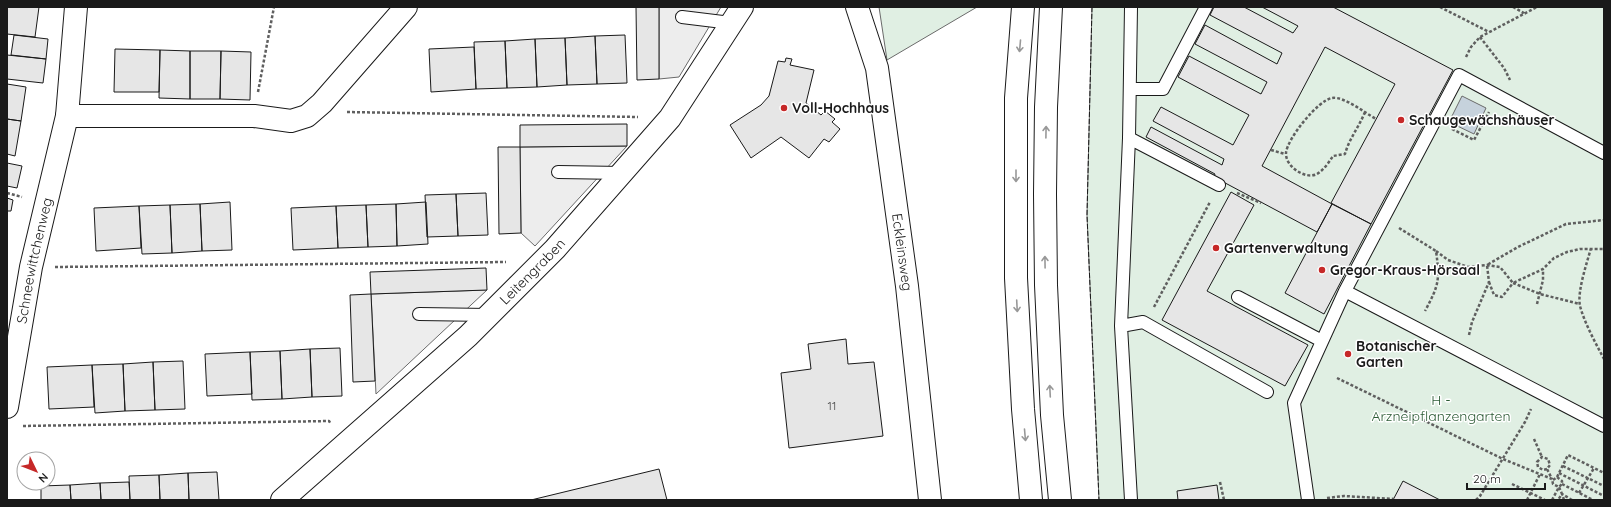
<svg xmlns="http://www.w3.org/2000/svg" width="1611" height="507" font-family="Quicksand,sans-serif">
<rect width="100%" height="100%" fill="#fff"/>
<path fill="#e0efe3" stroke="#6a6a6a" d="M879,7H977L887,60Z
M1092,7H1604V500H1099L1087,215Z"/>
<path fill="#ededed" stroke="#6a6a6a" d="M659,7H721L679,77L659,79Z
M627,146L535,246L521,233L520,147Z
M487,290L376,394L371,294Z"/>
<path fill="#c6d2dc" stroke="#6a6a6a" d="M1462,96L1486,108L1474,134L1449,122Z"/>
<path fill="#e6e6e6" stroke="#1a1a1a" d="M7,7H39L35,37L7,34Z
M636,7H659V79L637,80Z
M1214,7H1244L1293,33L1298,26L1262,7H1333L1453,70L1371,224L1331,203L1395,84L1325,47L1262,166L1332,204L1317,232L1214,177L1215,174L1146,137L1151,127L1222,165L1224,159L1153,121L1161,107L1233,145L1249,115L1178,77L1189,56L1261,94L1267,82L1195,44L1205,25L1277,64L1282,53L1210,15Z
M14,35L48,39L46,59L11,55Z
M625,35L627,83L597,84L595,36Z
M595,36L597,84L567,85L565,38Z
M565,38L567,85L537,87L535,39Z
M535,39L537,87L507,88L505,41Z
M505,41L507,88L476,89L474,42Z
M474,47L476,89L431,92L429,49Z
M115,49L160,50L159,92H114Z
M160,50L190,51V99L159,98Z
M190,51H221L220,99H190Z
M221,51L251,52L250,100L220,99Z
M7,55L46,59L43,83L7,79Z
M786,58L792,59L790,65L814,70L806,103L821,115L825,111L835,119L832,122L840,129L829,142L824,139L809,158L781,137L751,158L730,125L761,105L769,96L778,61L785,62Z
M7,84L26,87L21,121L7,119Z
M7,119L21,121L15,156L7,154Z
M627,124V146L520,147V125Z
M498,147H520L521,233L499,234Z
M7,163L22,166L17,188L7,186Z
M1231,192L1254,205L1207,291L1308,345L1285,386L1162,320Z
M486,193L488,235L458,236L456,194Z
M456,194L458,236L427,237L425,195Z
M7,198L13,200L11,211H7Z
M230,202L232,250L202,251L200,204Z
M426,202L428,244L397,246L396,204Z
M200,204L202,251L172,253L170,205Z
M396,204L397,246L368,247L366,205Z
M1332,204L1371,224L1324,314L1285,293Z
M170,205L172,253L142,254L139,206Z
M366,205L368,247L338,248L336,206Z
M139,206L141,248L96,251L94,208Z
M336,206L338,248L293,250L291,208Z
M486,268L487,290L371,294L370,272Z
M371,294L375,381L353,382L350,295Z
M846,339L848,364L874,362L883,436L789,448L781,373L811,369L808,344Z
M340,348L342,396L312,397L310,349Z
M310,349L312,397L282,399L280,351Z
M280,351L282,399L252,400L250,352Z
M250,352L252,394L207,396L205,354Z
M183,361L185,409L155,410L153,362Z
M153,362L155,410L125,411L123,364Z
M123,364L125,411L95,413L92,365Z
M92,365L94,407L49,409L47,367Z
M659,469L667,500H531Z
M217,472L219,500H189L188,473Z
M188,473L189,500H160L159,475Z
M159,475L160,500H130L129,476Z
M1403,481L1440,500H1393Z
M129,482L130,500H101L100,483Z
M100,483L101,500H71L70,485Z
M70,485L71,500H41V486Z
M1217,485L1219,500H1178L1177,491Z"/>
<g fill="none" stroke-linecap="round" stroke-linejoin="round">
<defs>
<path id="lane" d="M1131,7L1129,138L1121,326L1131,500
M682,17L731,23
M1130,89H1163L1206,7
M1129,138L1219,185
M558,172L622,173
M1345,291L1604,426
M1238,297L1322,341
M419,314L489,315
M1121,326L1143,322L1267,392
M1308,500L1294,403L1345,291L1459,75L1604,153"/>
<g id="street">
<path id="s1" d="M857,7L877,68L907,286L930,500"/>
<path d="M67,116H254L291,121L307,116L322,103L406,7"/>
<path id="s2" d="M7,407L31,267L67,116L76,7"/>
<path id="s3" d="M282,500L468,336L555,249L670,118L742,7"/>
</g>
<path id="primary" d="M1023,7L1016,98V278L1023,409L1031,500
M1051,7L1046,107L1045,194L1046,285L1052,415L1060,500"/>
</defs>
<use href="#lane" stroke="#1a1a1a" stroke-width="14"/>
<use href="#street" stroke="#1a1a1a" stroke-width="24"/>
<use href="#primary" stroke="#1a1a1a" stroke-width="24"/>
<path stroke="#5f5f5f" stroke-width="2.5" stroke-dasharray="3 2" stroke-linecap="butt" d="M1440,7L1489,32
M1513,7L1524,13
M1480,37L1504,68L1510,80
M1466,57L1471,47L1480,37L1537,7
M258,92L274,7
M347,112L638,117
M1365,112C1359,127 1349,139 1345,154L1333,156C1329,162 1324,170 1317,174C1305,180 1285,166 1286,153C1287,139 1318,100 1332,98C1344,96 1365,113 1376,119
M1452,129L1474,140L1489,112
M1271,150L1285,154
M7,193L22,197
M1237,193L1261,203
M1399,228L1436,251C1440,280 1439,285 1425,311
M1591,248C1587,263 1577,291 1580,306C1585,324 1595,342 1604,359
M1436,251L1448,260L1468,267L1487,265L1500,267L1513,283L1543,269L1554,258L1567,252L1580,249H1604
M55,267L506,262
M1489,282L1494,295L1502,297L1513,283L1540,294L1580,304
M1537,304L1543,280V269
M1154,307L1210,202
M1469,335L1472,322L1489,282L1487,265L1518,247L1566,224L1604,220
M1337,378L1503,459L1552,479L1553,484L1559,487L1562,484V481L1557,477L1553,480
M23,426L329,421L331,424
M1534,439L1542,457
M1563,466L1604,486
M1547,469L1543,470L1538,467L1537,462L1542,457L1548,459L1550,465L1547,469L1552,479
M1559,473L1604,496
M1557,477L1568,455L1604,473
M1220,482L1224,500
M1512,484L1545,500
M1562,484L1593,500
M1579,493L1594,468
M1327,498L1344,496L1394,499
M1476,500L1480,496L1525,422L1531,409
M1527,500L1540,474
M1552,500L1559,487L1562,494L1558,500
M1564,500L1562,494L1572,500"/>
<use href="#lane" stroke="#fff" stroke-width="12"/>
<use href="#street" stroke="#fff" stroke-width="22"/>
<use href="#primary" stroke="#fff" stroke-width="22"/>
<path stroke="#1a1a1a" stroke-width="1" stroke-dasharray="5 2" stroke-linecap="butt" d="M1092,7L1087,215L1099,500"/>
</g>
<defs><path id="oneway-shaft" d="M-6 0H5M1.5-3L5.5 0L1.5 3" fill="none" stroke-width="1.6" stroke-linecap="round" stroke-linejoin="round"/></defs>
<g stroke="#989898">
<use href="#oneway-shaft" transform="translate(1020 46) rotate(95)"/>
<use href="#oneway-shaft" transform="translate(1046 132) rotate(-89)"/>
<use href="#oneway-shaft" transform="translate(1016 176) rotate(90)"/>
<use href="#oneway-shaft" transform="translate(1045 262) rotate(-91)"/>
<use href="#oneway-shaft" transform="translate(1017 306) rotate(87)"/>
<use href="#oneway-shaft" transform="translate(1050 391) rotate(-93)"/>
<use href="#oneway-shaft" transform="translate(1025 435) rotate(85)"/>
</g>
<g fill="#c62828" stroke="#fff" stroke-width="1.5">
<circle cx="784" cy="108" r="4"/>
<circle cx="1401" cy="120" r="4"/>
<circle cx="1216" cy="248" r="4"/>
<circle cx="1322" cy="270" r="4"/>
<circle cx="1348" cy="354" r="4"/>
</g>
<g text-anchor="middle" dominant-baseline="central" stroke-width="3" stroke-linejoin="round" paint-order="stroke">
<g font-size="12" fill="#4d4d4d">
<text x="832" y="405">11</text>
</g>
<g font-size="14" font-weight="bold" fill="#1a1a1a" stroke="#fff" text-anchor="start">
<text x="792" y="108">Voll-Hochhaus</text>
<text x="1409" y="120">Schaugewächshäuser</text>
<text x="1224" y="248">Gartenverwaltung</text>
<text x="1330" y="270">Gregor-Kraus-Hörsaal</text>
<text x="1356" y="346">Botanischer<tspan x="1356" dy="16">Garten</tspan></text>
</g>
<g font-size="14" fill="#1a1a1a" stroke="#fff">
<text stroke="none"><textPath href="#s1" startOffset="250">Eckleinsweg</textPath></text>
<text stroke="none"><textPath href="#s2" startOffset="149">Schneewittchenweg</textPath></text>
<text stroke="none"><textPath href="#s3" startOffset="339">Leitengraben</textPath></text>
</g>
<g font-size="14" fill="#2b5a34" stroke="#fff">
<text x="1441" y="400">H -<tspan x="1441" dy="16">Arzneipflanzengarten</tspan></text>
</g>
</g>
<rect width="1611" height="507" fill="none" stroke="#1a1a1a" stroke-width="16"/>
<g transform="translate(36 471) rotate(133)"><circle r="19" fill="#ffffff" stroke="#a3a3a3"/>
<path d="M0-3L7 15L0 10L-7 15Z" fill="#c62828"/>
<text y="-6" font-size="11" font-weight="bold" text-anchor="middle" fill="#1a1a1a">N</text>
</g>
<path d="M1467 483v6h78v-6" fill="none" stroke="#1a1a1a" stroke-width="2"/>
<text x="1473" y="483" font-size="12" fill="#1a1a1a" stroke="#ffffff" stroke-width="3" paint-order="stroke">20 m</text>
</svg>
